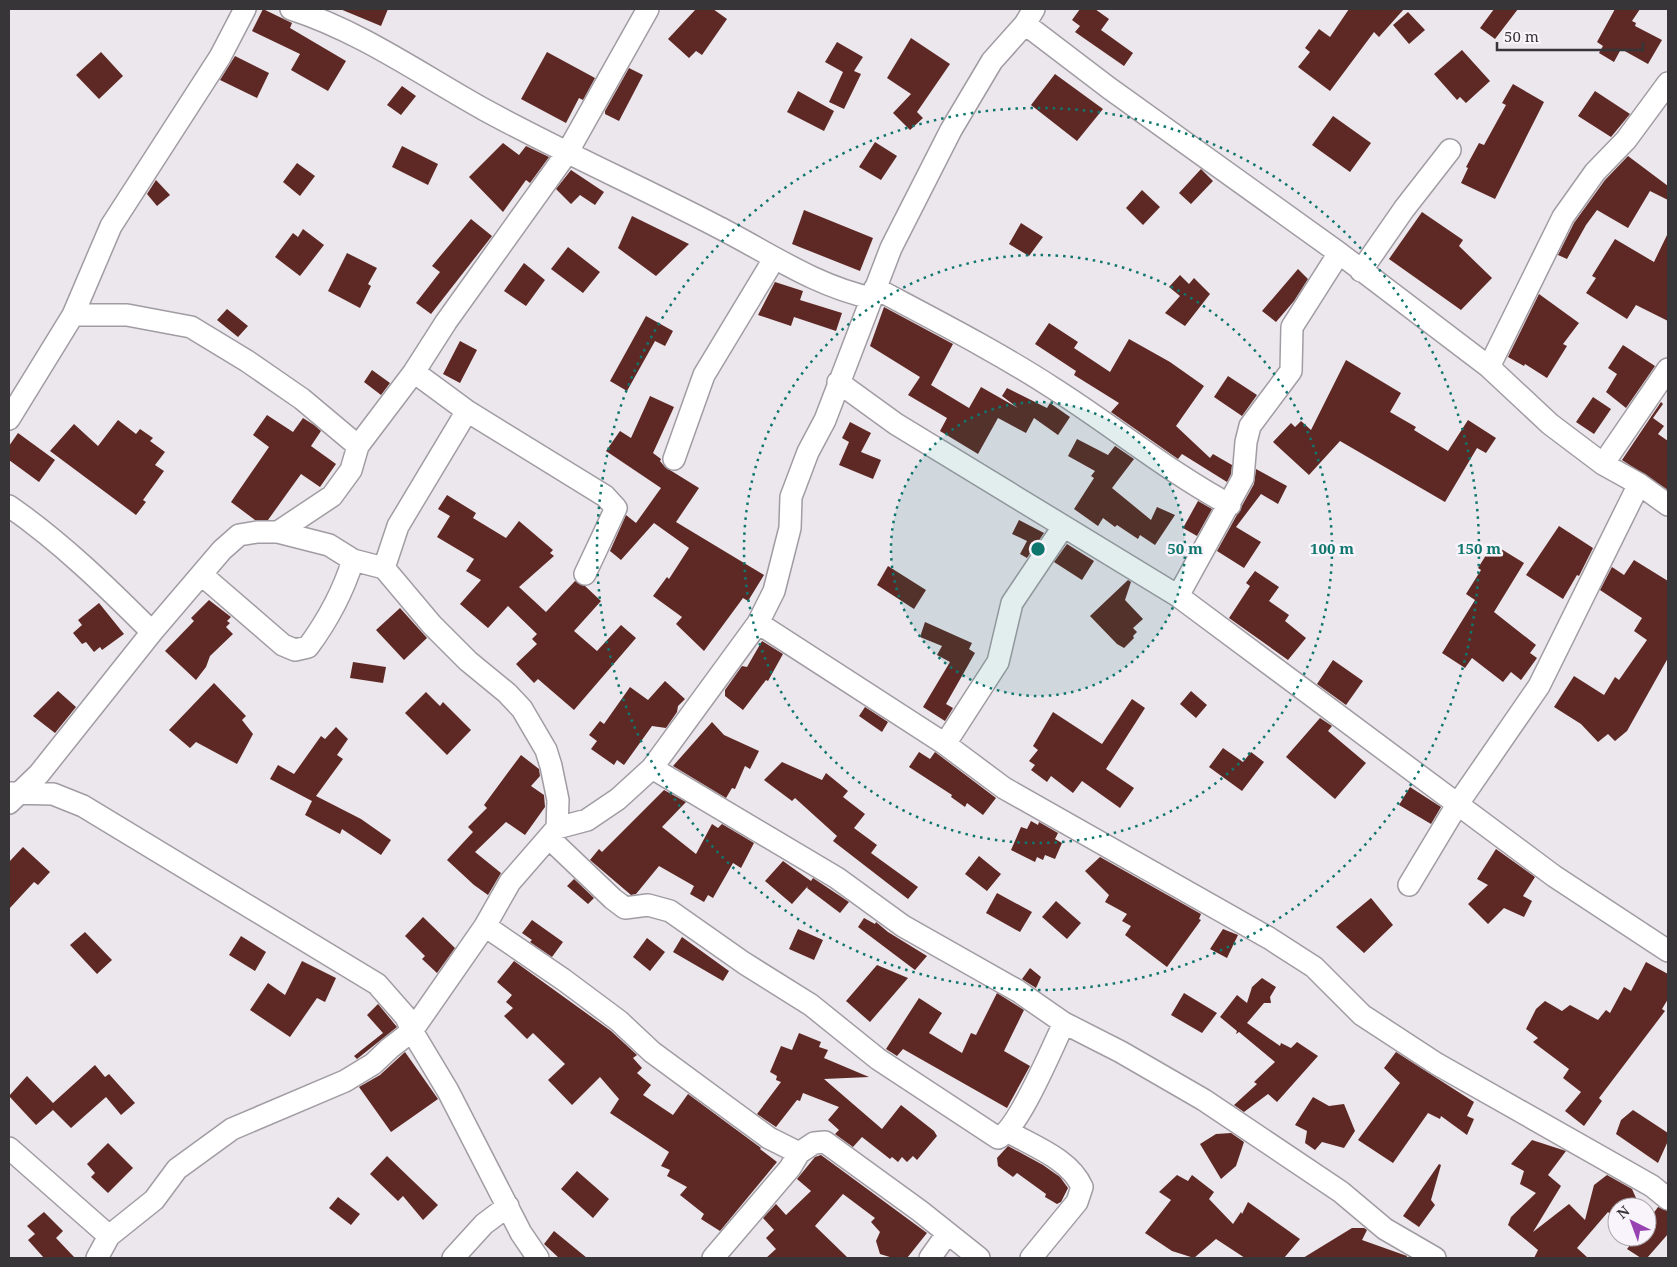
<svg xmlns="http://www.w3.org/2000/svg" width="1677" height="1267" font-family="'Noto Serif',serif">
<rect width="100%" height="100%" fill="#ece6ed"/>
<path fill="#5e2924" d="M263,9L292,23L290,28L346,61L328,91L291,70L300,54L252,31Z
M340,9H388L381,26Z
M696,9H713L727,19L702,55L696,51L689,58L668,39Z
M1080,9H1095L1109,19L1101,30L1133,53L1124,66L1075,32L1080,26L1072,20Z
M1349,9H1404L1379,37L1374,32L1330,91L1298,67L1310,52L1305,48L1319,29L1330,37Z
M1494,9H1518L1495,39L1480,28Z
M1615,9H1640L1632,21L1636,23L1635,26L1662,40L1648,64L1621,49L1614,62L1599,53L1603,46L1597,42Z
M1408,12L1425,30L1409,44L1393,25Z
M911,38L950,64L917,112L923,118L910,130L893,113L911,94L887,78Z
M837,42L863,57L854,71L861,74L844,109L829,102L843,72L825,62Z
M1462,50L1490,81L1466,103L1460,97L1457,100L1434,74Z
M101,52L123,76L99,99L76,75Z
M547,52L595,78L583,100L579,98L566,123L521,99Z
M235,56L269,73L257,98L220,80Z
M629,68L643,75L619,121L605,114V111Z
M1055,74L1103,109L1077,141L1031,105Z
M1513,84L1544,102L1495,199L1461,183L1468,168L1466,167L1479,143L1484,145L1506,105L1502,103Z
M402,86L416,96L401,115L387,105Z
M798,91L834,111L824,131L787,112Z
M1595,91L1630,114L1611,137L1578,116Z
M1333,116L1371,143L1350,172L1312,145Z
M875,142L897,156L881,180L859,167Z
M503,143L519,155L526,146L549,157L530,183L526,180L503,212L469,177Z
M402,146L438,164L428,185L392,167Z
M1628,156L1668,186V200L1650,191L1628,228L1597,210L1586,225L1567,259L1558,255L1574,223L1605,180Z
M297,163L315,176L300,196L283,182Z
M1201,169L1213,181L1191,204L1179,193Z
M571,170L604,192L595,205L580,195L571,204L556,189Z
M156,180L170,195L157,206L147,194Z
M1142,190L1160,207L1143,225L1126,208Z
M804,210L873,238L860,271L792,244Z
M1422,212L1463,240L1459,246L1492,278L1461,310L1389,259Z
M632,216L689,244L656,276L618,248Z
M471,219L492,236L431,314L416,303L440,272L432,266Z
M1021,223L1043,237L1029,256L1009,244Z
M303,229L324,245L300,276L275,257L293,233L298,237Z
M1668,233V321L1636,305L1627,319L1586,293L1596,278L1592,276L1615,239L1654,262Z
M568,247L600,272L583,293L551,269Z
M347,253L377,268L368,284L371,286L360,308L328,291Z
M524,263L545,280L526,306L504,291Z
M1298,269L1308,279L1294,301L1276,322L1262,311Z
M1180,275L1189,284L1194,278L1210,294L1185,326L1165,313L1180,296L1169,287Z
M775,282L803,291L800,300L842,313L836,331L794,317L791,326L758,315Z
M1539,294L1579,323L1563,344L1567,346L1547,378L1525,364L1524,366L1508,357Z
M884,307L953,344L931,385L969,408L981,387L1018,408L1002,396L1007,388L1047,408L1050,403L1070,417L1058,435L1034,418L1026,433L998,418L978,454L940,431L947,418L908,395L920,377L870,346Z
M227,309L248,326L238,337L217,320Z
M646,316L673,331L665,346L655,341L627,391L610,381Z
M1049,323L1078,342L1074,348L1110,372L1129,339L1170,362L1204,386L1176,426L1210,458L1213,454L1232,465L1231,474L1227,482L1182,454L1178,459L1111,412L1119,403L1074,375L1076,371L1035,344Z
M460,341L477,350L460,383L443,374Z
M1623,345L1655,366L1626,408L1606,392L1617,374L1608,368Z
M1346,360L1401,393L1390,412L1416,427L1414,430L1448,451L1468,420L1496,438L1486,453L1477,448L1445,502L1340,441L1309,475L1273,442L1291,423L1295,427L1301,421L1311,430Z
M372,370L390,383L381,395L364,382Z
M1228,376L1257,395L1242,416L1214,397Z
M650,396L674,407L653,453L661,459L660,461L665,467L699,488L676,522L764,575L748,601L743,598L704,651L676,624L682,617L653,596L667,577L669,579L689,548L654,523L621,560L610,551L626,515L636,523L661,488L606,451L620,431L631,438Z
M1593,397L1611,409L1594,434L1576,422Z
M1661,402L1663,404L1653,418L1664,426L1658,434L1668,441V490L1622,460Z
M267,415L293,432L303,418L314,425L321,431L311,446L336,464L320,487L301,474L268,520H255L231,502L269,447L253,435Z
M118,420L136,434L140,429L153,438L150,441L165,452L155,465L164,471L143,500L146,502L136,515L50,451L74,424L98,446Z
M850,422L871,433L861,452L881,460L873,479L839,465L849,442L842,438Z
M18,433L55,460L39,482L9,460V446Z
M1077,439L1108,455L1115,446L1134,459L1112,488L1151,520L1157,507L1175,515L1155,545L1140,535L1138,539L1117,525L1115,527L1103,518L1098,526L1074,509L1094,478L1091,476L1095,471L1068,456Z
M1256,469L1287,486L1278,504L1261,494L1236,527L1261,542L1244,568L1217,551L1254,484Z
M447,495L476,513L473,518L506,538L519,521L553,550L550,553L554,556L519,587L546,612L575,581L585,586L601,601L574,631L597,651L621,625L636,638L574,710L538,679L534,683L516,664L537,644L532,639L537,634L508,606L488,628L460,604L481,580L466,571L474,559L437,537L450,516L438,509Z
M1198,501L1212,509L1197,536L1183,528Z
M1019,520L1044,533L1027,558L1020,554L1027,541L1012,534Z
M1559,526L1593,548L1579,576L1577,575L1563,599L1526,575Z
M1067,544L1094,561L1082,580L1054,562Z
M1493,544L1524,563L1494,612L1536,645L1530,653L1537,658L1521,680L1511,672L1503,682L1472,658L1465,668L1442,653L1475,600L1466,594L1481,570L1478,568Z
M1634,560L1668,581V658L1627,731L1615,741L1608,734L1598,742L1581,724L1554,707L1574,676L1604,695L1615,677L1619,680L1647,640L1634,631L1642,618L1600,590L1612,567L1624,575Z
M888,566L926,590L914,609L877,585Z
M1255,571L1279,587L1269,601L1289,615L1285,621L1306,638L1288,660L1229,618L1250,586L1246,583Z
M1128,580L1131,582L1125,600L1143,619L1133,628L1137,632L1133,636L1134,638L1124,648L1117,644L1090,616Z
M209,600L231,617L227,621L230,623L226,627L233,634L210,656L206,667L196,680L165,651L194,621L191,618Z
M99,603L124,634L102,650L100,647L94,652L86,642L82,644L73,633L82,625L78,620Z
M400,608L427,638L404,660L376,630Z
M925,622L972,643L969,649L975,653L946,704L953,708L945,721L923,707L950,662L937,655L942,646L920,637Z
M762,641L783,654L768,681L766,680L743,710L725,696V690L742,666L747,667Z
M1333,660L1363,681L1346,705L1317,684Z
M353,662L386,667L383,683L350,678Z
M665,681L685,699L678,706L677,712L666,728L652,726L624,765L617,760L614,765L591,749L597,741L589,735L600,721L604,724L630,687L648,700Z
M214,683L246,716L242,720L253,734L237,764L196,742L190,748L169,730Z
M58,691L76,707L55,733L33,716Z
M1191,691L1207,705L1196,718L1180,704Z
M426,692L440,706L443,702L471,730L447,755L405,713Z
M1132,699L1145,708L1106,769L1134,788L1120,808L1082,781L1073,793L1051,776L1047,782L1031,770L1035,765L1029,761L1038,750L1033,746L1053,712L1102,744Z
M865,707L888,722L882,732L859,716Z
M1320,718L1332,726L1328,731L1366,763L1335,799L1286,757Z
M712,722L724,735L759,751L750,769L745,766L735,789L732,788L726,798L673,766Z
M336,727L348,739L337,755L343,759L316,796L361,819L391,840L381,855L342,829L340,834L305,815L312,801L270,779L278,765L294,774L321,736L325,739Z
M1223,748L1243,762L1251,752L1264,762L1242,791L1209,767Z
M919,752L930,759L935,752L996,798L983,815L967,803L965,807L951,797L952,795L909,767Z
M521,755L539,769L540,776L531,786L544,795L545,807L525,835L506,822L475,852L501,873L488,895L474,885L447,860L473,832L468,827L487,808L484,805Z
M782,762L822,780L826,773L848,791L843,797L865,814L854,828L877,845L871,853L918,887L908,899L833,841L837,836L795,798L792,801L764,780Z
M1410,787L1441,807L1431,824L1399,805Z
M664,790L686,802L662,827L696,854L712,824L718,828L722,824L754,843L741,868L733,863L713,898L708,895L704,902L690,894L694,886L659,866L636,894L631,895L590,860L599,849L602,852Z
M1031,821L1038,825L1039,822L1058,833L1055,839L1062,843L1055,859L1045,855L1043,860L1037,857L1035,862L1011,850L1021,827L1027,829Z
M23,847L50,872L38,885L34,882L9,909V862Z
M1496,849L1535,877L1523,896L1532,901L1524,917L1504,908L1488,924L1468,904L1488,885L1477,879Z
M979,856L1001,874L987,891L965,874Z
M1100,857L1201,914L1199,919L1201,920L1167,967L1125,935L1131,926L1122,921L1127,914L1105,902L1109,895L1085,871Z
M783,861L811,881L813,878L849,902L840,913L807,888L808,886L792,904L765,881Z
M574,879L594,898L588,904L567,886Z
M997,893L1032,912L1020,932L986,913Z
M1371,898L1393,925L1364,953L1336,927Z
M1056,901L1081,923L1067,939L1042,917Z
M423,917L455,948L437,973L422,959L425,956L405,936Z
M864,918L875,924L876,922L888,932L927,956L915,970L858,927Z
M532,920L563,942L552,957L530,942L532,940L522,933Z
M798,929L823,940L814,960L789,949Z
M1223,929L1238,935L1227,958L1210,949Z
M85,932L112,960L97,974L70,945Z
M241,936L266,952L255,971L229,955Z
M682,937L729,971L723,981L673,952Z
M647,938L665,952L650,971L633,957Z
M302,961L336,978L325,1002L317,998L290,1037L250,1010L268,983L285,995Z
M514,961L611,1031L637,1055L633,1058L642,1068L637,1073L651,1085L643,1095L673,1115L688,1094L761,1148L760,1149L777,1162L720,1231L701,1219L704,1214L680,1195L687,1187L667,1176L670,1170L661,1166L669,1152L610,1113L619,1099L600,1077L572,1105L548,1080L565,1064L533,1033L527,1039L504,1016L513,1008L506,1002L512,995L497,982Z
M1646,962L1668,974V999L1662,1009L1665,1011L1599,1098L1602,1101L1584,1126L1565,1111L1581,1092L1563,1078L1569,1069L1533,1042L1538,1038L1526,1029L1536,1009L1545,1001L1562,1011L1570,1005L1598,1020L1606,1010L1610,1013L1624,987L1631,991Z
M877,965L908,978L870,1022L846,1001Z
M1030,968L1041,977L1036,988L1022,979Z
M1262,978L1276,987L1270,997L1271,1003H1264L1247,1023L1280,1046L1281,1043L1291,1048L1297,1042L1318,1056L1277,1102L1268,1094L1244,1112L1234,1105L1257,1084L1254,1082L1275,1062L1239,1032L1236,1034L1237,1031L1220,1017L1237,995L1247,1003L1252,987Z
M997,993L1024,1010L1004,1051L1030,1066L1007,1108L903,1049L897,1056L886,1049L919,998L942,1013L929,1033L962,1053L971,1033L976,1035Z
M1184,993L1217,1013L1202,1033L1171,1015Z
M378,1004L397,1027L357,1059L354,1056L383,1033L367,1015Z
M799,1033L821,1042L819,1047L828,1050L824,1058L869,1077L824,1079L882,1129L901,1105L934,1131L937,1136L917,1160L913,1156L907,1162L902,1157L898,1162L892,1157L890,1159L862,1137L853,1147L835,1134L839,1130L828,1120L839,1107L803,1093L800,1101L797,1100L776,1127L757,1114L781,1082L776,1080L777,1076L770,1072L781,1046L792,1050Z
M405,1052L438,1099L391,1132L359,1087L380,1075Z
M1396,1052L1474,1102L1467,1116L1474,1119L1467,1135L1441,1116L1440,1119L1428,1113L1393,1163L1358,1140L1400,1083L1384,1068Z
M95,1065L105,1077L109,1074L135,1103L121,1115L106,1097L71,1128L53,1110L36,1125L9,1096L27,1076L53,1103Z
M1313,1097L1329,1106L1344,1104L1355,1131L1344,1148L1322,1142L1315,1150L1305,1143L1307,1131L1295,1125Z
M1633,1110L1668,1133V1141L1658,1163L1616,1134L1621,1120Z
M1231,1133L1244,1142L1236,1166L1221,1179L1200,1144L1216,1134Z
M1532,1140L1566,1151L1548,1175L1561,1186L1533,1232L1569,1204L1585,1220L1594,1185L1607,1175L1632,1189L1640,1207H1617V1221L1608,1212L1577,1248L1588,1258H1534L1538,1250L1508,1225L1511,1217L1536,1193L1520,1184L1524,1171L1511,1164Z
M108,1143L133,1168L108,1193L91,1177L95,1173L87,1164Z
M1008,1146L1043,1165L1060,1177L1068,1188L1061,1202L1057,1204L1045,1197L1046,1194L1017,1173L1013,1177L998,1166L997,1158Z
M821,1155L927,1233L907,1258H893L880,1254L876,1241L880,1232L871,1222L875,1218L843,1194L815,1226L848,1258H766L776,1249L766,1238L774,1230L763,1218L776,1204L786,1215L811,1191L797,1179L815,1157Z
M387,1156L438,1205L423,1220L403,1196L398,1201L370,1174Z
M1439,1164L1441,1165L1431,1200L1435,1205L1419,1227L1403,1216Z
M577,1171L609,1199L593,1218L561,1189Z
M1177,1175L1188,1181L1192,1175L1214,1192L1209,1199L1233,1224L1241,1212L1242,1214L1248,1202L1300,1239L1284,1258H1245L1216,1239L1194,1258L1172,1251L1145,1233L1171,1200L1159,1192Z
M338,1197L360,1214L351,1225L329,1208Z
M1658,1207L1668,1211V1234L1647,1258H1641L1627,1249L1636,1237H1647V1222Z
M44,1212L63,1231L56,1238L75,1258H44L28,1240L35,1234L27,1226Z
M1352,1228H1364L1367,1230L1362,1240L1407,1256L1406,1258H1303Z
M554,1231L587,1258H559L544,1244Z"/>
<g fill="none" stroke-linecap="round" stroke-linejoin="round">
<defs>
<path id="minor" d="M291,9C360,31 422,75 485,110C562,152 641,187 718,227C769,253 815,286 872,298
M1025,24L1109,88L1339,253L1489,367L1550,424L1603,464L1639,484L1668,505
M1361,271L1404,209L1450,150
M875,288C935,320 996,351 1053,388C1113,426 1167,471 1230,505
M73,315L111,226L220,57L245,9
M1489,367L1563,217L1595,172L1626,140L1668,83
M414,372L467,411L605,496L616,508L585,574
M838,382L896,424L1178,596L1554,876L1668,951
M9,419L73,315H127L191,327L247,361L302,399L358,446
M674,459L704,375L774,259
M1603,464L1668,369
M9,506C62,543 107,587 152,632
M278,532L329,545L353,560L384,568L432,625L468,661L507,693L522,709L546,750L551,766L558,800L557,828
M384,568L398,526L467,411
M202,575L283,645L295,650L308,647C328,620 343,592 353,560
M1178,596L1243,478L1246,442L1250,426L1291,371L1292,327L1339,253
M758,623L945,744L1004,788L1269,938L1314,967L1362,1015L1437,1064L1652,1186L1668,1199
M945,744L998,662L1012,603L1063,527
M652,768L837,878L903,926L1018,991L1064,1023L1121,1052L1204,1100L1341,1192L1385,1229L1435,1258
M11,793L53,794L83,806L377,984L406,1017L412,1031L448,1091L521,1233L538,1258
M9,803L39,774L152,632L222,550L239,535L257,532H278L332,496L351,470L358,446L414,372L446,322L567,153L648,9
M549,838L613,899L625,908L648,905L670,911L744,963L811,1005L878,1059L998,1138C1018,1130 1053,1046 1064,1023
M1409,885L1457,805L1539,686L1639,484
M485,926L564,980L619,1021L652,1052L769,1138L799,1153L814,1143L825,1142L920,1211L979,1258
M1007,1131C1033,1146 1070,1159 1082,1187L1077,1202L1031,1258
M9,1148L109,1236
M97,1258L109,1236L154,1200L177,1169L232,1129L345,1081L373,1064L390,1048L412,1031L485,926L510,882L557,828L587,820L618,799L652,768L758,623L774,591L790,528L791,497L808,452L825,420L891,248L951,130L992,61L1025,24L1034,9
M453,1258L484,1224L508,1206
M713,1258L790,1168L799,1153
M930,1258L947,1234"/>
</defs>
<use href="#minor" stroke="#a19ca3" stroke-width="24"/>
<use href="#minor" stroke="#fff" stroke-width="21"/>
</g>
<circle cx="1038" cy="549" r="147" fill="#0f766e" fill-opacity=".12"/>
<g fill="none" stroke="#0f766e" stroke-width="2.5" stroke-dasharray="2.5 5">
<circle cx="1038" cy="549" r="147"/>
<circle cx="1038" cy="549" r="294"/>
<circle cx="1038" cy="549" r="441"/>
</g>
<circle cx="1038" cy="549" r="8" fill="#0f766e" stroke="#f9f4fb" stroke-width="2.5"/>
<g font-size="15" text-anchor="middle" font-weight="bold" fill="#0f766e" stroke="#f9f4fb" stroke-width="5" stroke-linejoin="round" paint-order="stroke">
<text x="1185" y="554">50 m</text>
<text x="1332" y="554">100 m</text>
<text x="1479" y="554">150 m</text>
</g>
<rect width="1677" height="1267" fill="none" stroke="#373538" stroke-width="20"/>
<g transform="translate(1632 1222) rotate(318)"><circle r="24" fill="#f9f4fb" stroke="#aba8ad"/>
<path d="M0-4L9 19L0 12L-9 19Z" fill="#9744b2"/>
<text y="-8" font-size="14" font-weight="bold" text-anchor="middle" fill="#373538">N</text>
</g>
<path d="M1497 42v8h146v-8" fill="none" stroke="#373538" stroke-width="2.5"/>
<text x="1504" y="42" font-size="15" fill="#373538" stroke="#f9f4fb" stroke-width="4" paint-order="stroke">50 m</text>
</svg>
